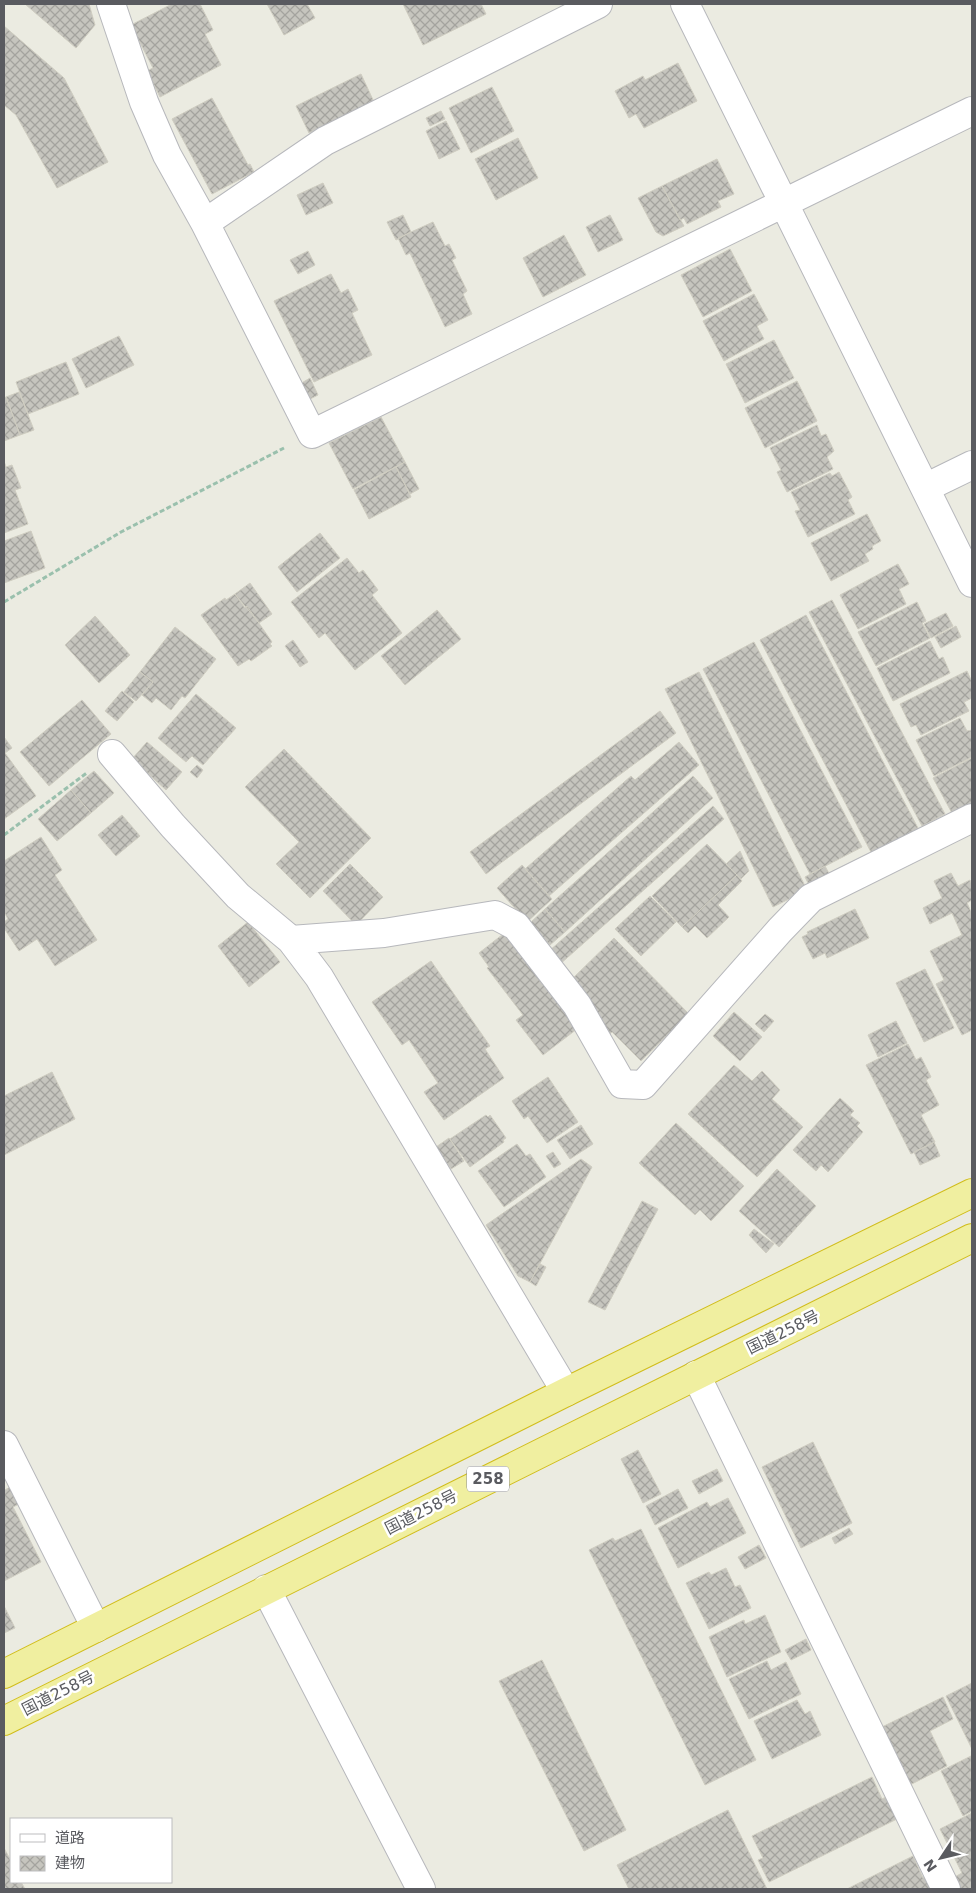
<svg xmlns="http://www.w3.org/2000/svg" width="976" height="1893" font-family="'DejaVu Sans','Noto Sans JP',sans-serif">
<defs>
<pattern id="building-cross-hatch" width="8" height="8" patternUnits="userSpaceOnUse" patternTransform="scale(1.25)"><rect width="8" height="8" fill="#c6c5be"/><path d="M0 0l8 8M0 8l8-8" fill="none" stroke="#a4a39e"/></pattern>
</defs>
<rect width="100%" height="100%" fill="#ebebe1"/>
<path fill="url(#building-cross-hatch)" stroke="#cfcdc1" d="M25,4H89L95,25L76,48Z
M172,4H200L213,30L205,34L221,65L160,97L147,71L153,68L131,25Z
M267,4H307L315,18L284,35Z
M403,4H481L486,14L423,45Z
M4,26L64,78L108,162L57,188L16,115L4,105Z
M678,63L697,101L644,128L636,114L629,118L615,91L643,76L645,80Z
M361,74L374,102L309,133L296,106Z
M492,87L514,131L471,153L449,108Z
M212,98L248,165L250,164L254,172L212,194L172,119Z
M441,111L445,119L430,126L426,118Z
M446,121L460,149L439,159L426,131Z
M518,138L538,178L496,200L475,159Z
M717,159L734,194L718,201L721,207L687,224L684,218L680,220L662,186Z
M323,183L333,203L306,215L297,195Z
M662,186L684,226L663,236L656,232L638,198Z
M403,215L411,232L396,240L387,222Z
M610,215L623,240L598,252L586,227Z
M433,222L445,246L449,244L456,258L452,260L467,291L463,294L472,314L445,327L410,253L406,255L398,238Z
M564,235L586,275L543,297L523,258Z
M730,249L752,291L703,317L681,275Z
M308,251L315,265L298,274L290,260Z
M331,274L341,293L348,289L358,310L352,313L372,355L314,382L274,301Z
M754,294L768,320L757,326L764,339L724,361L703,321Z
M119,336L134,365L86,388L72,359Z
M774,340L794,378L745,403L726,364Z
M66,362L79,394L28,414L16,382Z
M310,378L318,395L308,400L300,384Z
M797,381L817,421L765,448L745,408Z
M19,392L34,430L20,435L6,397Z
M6,397L20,435L4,441V398Z
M381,417L405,462L353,489L329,443Z
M817,425L821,436L826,434L834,451L827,457L833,469L787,492L777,472L781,470L770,448Z
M4,461L6,467L12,465L21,488L15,490L28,524L4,533Z
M405,462L419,489L410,494L396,467Z
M396,467L411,497L369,519L354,490Z
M839,472L852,497L848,500L855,514L808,537L795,511L800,510L791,492L830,473L832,476Z
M867,514L881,541L872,546L873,549L865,554L869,561L831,581L811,543Z
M31,531L45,568L4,583V541Z
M320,533L340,558L297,592L278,567Z
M347,558L359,573L363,570L378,590L372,595L402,633L355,670L325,633L319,638L291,602Z
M898,564L909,584L899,589L906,604L858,629L840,595Z
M250,583L272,614L259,623L235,594Z
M235,594L245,608L247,606L272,642L270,644L272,646L251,661L249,659L238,666L201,615L225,598L226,600Z
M832,600L945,814L922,826L809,612Z
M917,602L926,621L922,623L930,638L876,666L858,632Z
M437,610L461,639L405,685L381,656Z
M946,613L953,626L931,638L924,624Z
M806,615L919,830L872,854L760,640Z
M95,616L130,655L99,683L65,645Z
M956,626L961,637L941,648L935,637Z
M175,627L216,659L185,698L182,696L171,710L156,698L152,703L142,695L153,682L140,672Z
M293,640L308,662L300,667L285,646Z
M930,641L939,659L943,657L950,673L893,701L877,668Z
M754,642L862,847L810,874L703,669Z
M967,671L972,682V698L964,702L969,711L921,735L916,725L911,727L900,704Z
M140,672L153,682L136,701L124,692Z
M699,672L807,890L773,907L665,689Z
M122,691L134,702L117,721L105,711Z
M196,694L236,728L203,765L192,756L186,762L158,738Z
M82,700L111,734L49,786L20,752Z
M660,711L676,733L486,874L470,852Z
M960,718L967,731L972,730V757L934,776L916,740Z
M4,737L12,748L5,753L36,796L4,819Z
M147,742L182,772L166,790L132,759Z
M679,742L699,765L549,896L525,869L631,776L635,780Z
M284,749L371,838L310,898L276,864L299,842L245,787Z
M972,758V805L953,815L933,778Z
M197,765L203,770L197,778L190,772Z
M94,771L114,793L91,813L71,790Z
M693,776L713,798L565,932L545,909Z
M71,790L91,813L57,841L38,819Z
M713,806L724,819L559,965L548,952Z
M122,815L140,836L116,856L98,835Z
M41,837L62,870L55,875L97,940L55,966L37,939L19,951L4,928V922L8,919L4,912V861Z
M707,844L737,875L682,927L652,896Z
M740,851L749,871L741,879L726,864Z
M350,864L383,897L356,925L323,891Z
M522,865L552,899L527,922L497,888Z
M825,866L832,879L811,889L805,877Z
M951,873L958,886L970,880L972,885V900L967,903L972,914V1030L962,1035L936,984L944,980L930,951L962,935L952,913L930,924L923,908L942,898L934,881Z
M737,875L742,881L718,905L729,917L707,938L695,926L688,933L682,927Z
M650,896L676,922L641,956L615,929Z
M545,909L565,932L550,945L530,923Z
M855,909L869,938L827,958L825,953L813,959L802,937L808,934L807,932Z
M248,922L280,962L249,987L218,946Z
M507,931L577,1029L543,1055L516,1020L523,1015L487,968L489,967L479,953Z
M614,938L689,1014L641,1061L612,1032L609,1035L568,983Z
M431,961L490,1046L485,1049L504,1078L444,1120L424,1092L438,1083L409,1040L402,1045L372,1002Z
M925,969L954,1028L924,1042L896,983Z
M734,1012L762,1037L740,1061L713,1036Z
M765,1014L774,1021L764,1032L755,1024Z
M896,1021L907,1043L878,1057L868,1035Z
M908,1044L916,1060L921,1057L931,1077L926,1080L939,1105L921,1115L935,1142L911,1154L866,1065Z
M734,1065L752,1081L762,1071L780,1090L772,1099L803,1127L757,1177L688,1114Z
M52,1072L75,1119L4,1155V1096Z
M548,1077L578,1122L547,1143L528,1116L524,1119L512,1101Z
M840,1098L854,1111L850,1115L860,1123L857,1126L863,1132L828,1172L821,1165L816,1171L793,1150Z
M486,1115L488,1117L490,1115L506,1138L503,1140L504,1142L470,1167L450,1139Z
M676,1123L744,1186L711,1221L700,1210L695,1215L639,1163Z
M581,1125L593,1144L570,1159L557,1140Z
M449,1138L464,1161L451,1169L436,1147Z
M934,1142L940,1156L920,1165L914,1152Z
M517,1144L526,1156L530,1154L546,1177L504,1207L478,1171Z
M553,1152L561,1164L554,1168L546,1156Z
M581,1159L592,1167L530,1282L518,1276L486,1225Z
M777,1169L816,1206L779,1247L739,1211Z
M642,1201L658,1209L605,1310L588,1302Z
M754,1229L774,1244L766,1253L749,1235Z
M540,1264L546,1267L536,1286L530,1282Z
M813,1442L852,1523L801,1548L762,1467Z
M638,1450L661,1494L643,1503L621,1459Z
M717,1469L723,1481L699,1494L692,1481Z
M4,1487L5,1490L10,1487L19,1504L13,1507L41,1562L4,1581Z
M678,1489L688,1508L655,1525L646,1506Z
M728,1498L746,1533L678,1568L658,1528L707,1502L710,1507Z
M849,1528L853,1534L835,1544L832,1538Z
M641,1529L756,1760L705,1785L589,1550L613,1538L615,1541Z
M759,1545L766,1558L745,1569L738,1557Z
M726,1568L735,1587L740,1585L751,1608L709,1629L686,1583L709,1572L711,1575Z
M4,1606L15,1628L4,1633Z
M765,1615L781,1652L727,1677L709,1637L744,1620L745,1624Z
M806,1639L811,1650L791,1660L785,1650Z
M542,1660L626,1830L584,1851L499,1681Z
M767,1661L771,1670L786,1662L801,1694L749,1719L729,1679Z
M972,1683V1749L946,1696Z
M943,1697L953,1719L930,1731L947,1766L906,1787L878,1729Z
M797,1700L805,1714L810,1711L821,1735L772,1759L754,1721Z
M971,1756L972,1811L963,1816L941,1771Z
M872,1777L882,1799L886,1797L897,1819L769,1882L758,1860L763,1858L752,1836Z
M728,1810L767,1889H629L617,1865Z
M972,1813V1889H956L951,1879L962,1873L940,1829Z
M4,1848L11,1861V1882H21L25,1889H4Z
M913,1856L923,1878L926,1877L932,1889H847Z"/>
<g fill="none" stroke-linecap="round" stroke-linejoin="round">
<defs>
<path id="minor" d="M111,4L144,102L167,155L205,223L325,141L598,4
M685,4L972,583
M205,223L312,434L972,111
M925,488L972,465
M112,754L173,826L238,896L291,940L319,977L566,1392
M291,940L384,933L495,915L516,926L577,1005L622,1084L643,1085L780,930L811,898L972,818
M696,1375L946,1889
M4,1445L96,1628
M266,1589L421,1889"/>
<path id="trunk" d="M4,1674L566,1392L972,1193
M4,1721L972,1238"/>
</defs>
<use href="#minor" stroke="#b7b8bc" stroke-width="30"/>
<use href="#trunk" stroke="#d1bd1b" stroke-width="30"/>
<path stroke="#9ac0ad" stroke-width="3" stroke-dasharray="5 2.5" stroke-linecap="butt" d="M4,602L121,532L284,448
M4,835L88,772"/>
<use href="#minor" stroke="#fff" stroke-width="28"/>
<use href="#trunk" stroke="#f0efa0" stroke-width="28"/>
</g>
<g text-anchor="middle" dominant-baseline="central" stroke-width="5" stroke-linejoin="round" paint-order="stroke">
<rect fill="#fff" stroke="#8c8c90" stroke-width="1" x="467" y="1466.5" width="42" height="25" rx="4"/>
<g font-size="15" font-weight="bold" fill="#5a5b60">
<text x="488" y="1479">258</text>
</g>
<g font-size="16" fill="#5a5b60" stroke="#fff">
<text transform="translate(783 1332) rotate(-26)">国道258号</text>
<text transform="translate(421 1512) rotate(-27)">国道258号</text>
<text transform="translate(58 1693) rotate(-27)">国道258号</text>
</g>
</g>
<rect width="976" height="1893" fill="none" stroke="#5a5b60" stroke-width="10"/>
<rect x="10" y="1818" width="162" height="65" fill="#ffffff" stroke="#bdbdbf"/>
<rect x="20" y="1834" width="25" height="8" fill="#ffffff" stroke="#bdbdbf"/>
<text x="55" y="1843" font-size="15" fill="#5a5b60">道路</text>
<rect x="20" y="1856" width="25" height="15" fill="url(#building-cross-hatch)" stroke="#bdbdbf"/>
<text x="55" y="1868" font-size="15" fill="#5a5b60">建物</text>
<g transform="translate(941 1858) rotate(235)" stroke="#ffffff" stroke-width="4" paint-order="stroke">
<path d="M0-4L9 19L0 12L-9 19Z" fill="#5a5b60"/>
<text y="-8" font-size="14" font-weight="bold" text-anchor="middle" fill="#5a5b60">N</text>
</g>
</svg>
